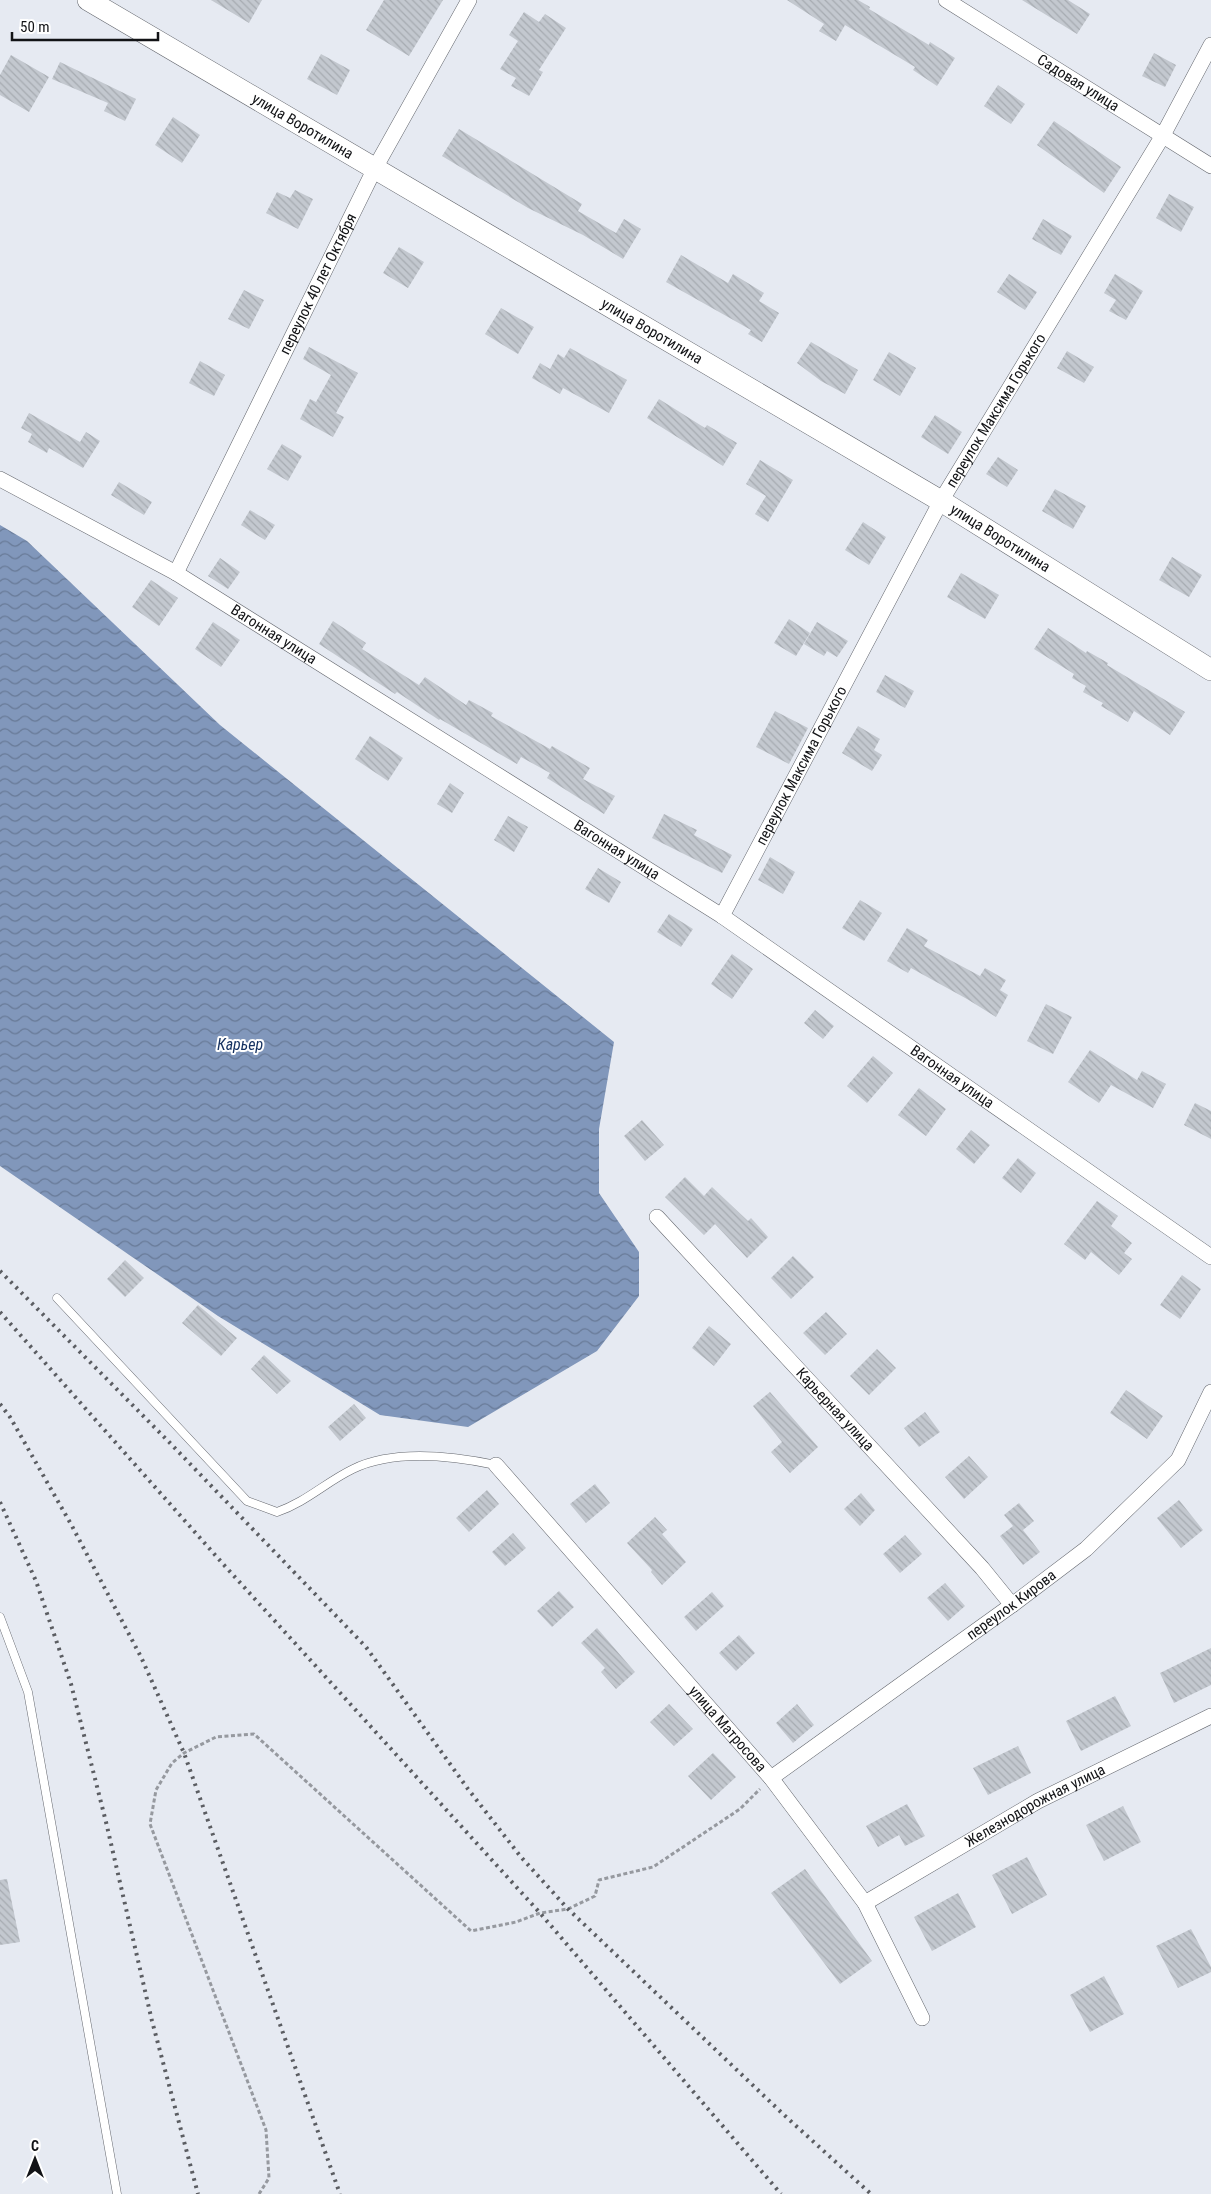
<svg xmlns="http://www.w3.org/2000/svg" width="1211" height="2194" font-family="'Roboto Condensed',sans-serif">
<defs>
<pattern id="water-waves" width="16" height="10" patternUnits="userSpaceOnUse" patternTransform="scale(1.25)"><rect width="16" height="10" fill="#8197bb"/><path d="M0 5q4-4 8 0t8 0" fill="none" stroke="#687a97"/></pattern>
<pattern id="building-back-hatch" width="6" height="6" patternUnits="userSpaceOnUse" patternTransform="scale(1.25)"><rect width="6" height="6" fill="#c3c8cf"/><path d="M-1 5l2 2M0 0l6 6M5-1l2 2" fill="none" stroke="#a6abb1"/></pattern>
</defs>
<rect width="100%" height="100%" fill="#e6eaf2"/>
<path fill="url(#water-waves)" d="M0,525L27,541L220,725L614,1042L599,1129V1193L639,1252V1296L597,1351L468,1427L380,1415L218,1316L0,1166Z"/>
<path fill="url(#building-back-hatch)" d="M211,0H262L249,23Z
M384,0H443L409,56L366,30Z
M787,0H858L870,7L869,9L929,45L930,42L955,58L937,86L913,70L915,67L845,25L836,41L819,31L824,24Z
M1022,0H1068L1090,14L1077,34Z
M524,12L539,22L545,14L566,28L539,70L543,72L529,96L511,86L516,78L500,69L518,41L509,35Z
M1154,53L1176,65L1165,87L1142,76Z
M321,54L350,70L337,95L307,79Z
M11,55L49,77L29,112L0,95V75Z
M60,62L136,99L125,121L104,111L108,103L52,79Z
M998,85L1025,104L1011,124L984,106Z
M173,117L200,135L182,163L155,145Z
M1054,121L1121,167L1104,193L1037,145Z
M459,129L582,204L578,211L616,233L624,219L641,229L623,259L583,235L528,208L442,156Z
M295,190L313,199L298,229L266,213L277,192L290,198Z
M1169,194L1194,207L1181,232L1156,218Z
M1043,219L1072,236L1061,255L1032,239Z
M399,247L424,262L408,288L383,273Z
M681,255L728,283L733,274L764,293L759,301L779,313L762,342L748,334L751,330L666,282Z
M1009,274L1037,292L1025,310L997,292Z
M1115,274L1143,291L1126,320L1109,311L1116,300L1104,293Z
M244,290L264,300L249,329L228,319Z
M501,308L534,327L518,354L485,334Z
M811,342L858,370L845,394L821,381L797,363Z
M309,347L358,373L336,413L344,417L333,437L300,419L310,399L316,402L331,375L303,359Z
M570,348L627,380L609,413L563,388L560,394L532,378L540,363L550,369L558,354L564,358Z
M1067,351L1094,367L1084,383L1057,368Z
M889,352L916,368L900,396L873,380Z
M200,361L225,375L214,396L189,383Z
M659,399L705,428L707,425L737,443L723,466L647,418Z
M29,413L80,442L86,432L100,441L83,468L49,448L47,453L28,442L32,434L21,428Z
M935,415L962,432L948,454L921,437Z
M282,444L302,456L288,481L267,469Z
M998,457L1018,470L1007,487L986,474Z
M760,460L793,480L768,522L755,514L766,496L746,484Z
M119,482L152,502L144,515L111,495Z
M1055,489L1086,506L1073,529L1042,511Z
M250,510L275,525L265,540L241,525Z
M863,522L886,537L869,565L845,550Z
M1172,557L1202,575L1189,597L1159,580Z
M220,558L240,572L228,589L208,576Z
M961,573L999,595L985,619L947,597Z
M151,580L178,598L159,626L132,607Z
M789,619L810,633L796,656L774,643Z
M333,621L366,643L362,649L419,685L425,677L466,705L469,700L493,713L491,716L550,749L552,746L590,768L583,779L615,796L604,814L547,778L550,773L521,757L517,764L440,719L439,720L397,692L395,694L319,644Z
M213,622L240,640L221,667L195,649Z
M817,622L848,641L837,657L827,651L824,656L804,644Z
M1048,628L1086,653L1087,651L1108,663L1107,665L1185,712L1170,735L1134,711L1128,722L1101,706L1103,703L1083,692L1086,686L1072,678L1074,674L1034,649Z
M885,675L914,691L905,708L876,692Z
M775,711L808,728L789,764L756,747Z
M858,726L880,739L874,750L882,755L872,771L842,753Z
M370,736L403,758L388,781L355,759Z
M450,783L464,793L452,813L437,804Z
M664,814L697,830L694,835L732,855L722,873L652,838Z
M508,816L528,827L514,852L494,840Z
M770,857L795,872L783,894L758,880Z
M598,868L621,882L609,903L585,889Z
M860,900L882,913L864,941L842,928Z
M669,914L693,929L681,947L657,932Z
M907,928L928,940L924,946L980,976L985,968L1006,980L1000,990L1008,995L996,1017L967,999L911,968L908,973L887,961Z
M732,954L753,969L732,999L711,984Z
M1046,1004L1072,1017L1053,1054L1027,1041Z
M815,1010L834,1026L823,1039L804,1023Z
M1090,1050L1137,1080L1142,1071L1166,1084L1153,1108L1111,1085L1099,1103L1068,1082Z
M873,1056L893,1073L867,1103L847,1086Z
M919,1088L946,1109L926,1136L898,1115Z
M1195,1103L1211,1111V1139L1184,1125Z
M642,1120L664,1145L645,1161L624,1136Z
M971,1130L990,1145L974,1164L956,1149Z
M1018,1158L1036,1173L1021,1193L1002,1178Z
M685,1177L704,1196L712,1187L748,1221L751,1218L768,1237L747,1258L715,1224L704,1235L665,1197Z
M1097,1201L1118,1216L1111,1226L1132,1243L1124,1253L1132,1259L1119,1275L1091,1252L1085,1260L1064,1244Z
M793,1256L814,1277L791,1299L771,1278Z
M125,1260L144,1278L125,1297L107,1279Z
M1182,1275L1201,1289L1180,1319L1160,1305Z
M198,1305L237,1338L221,1356L182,1323Z
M826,1312L847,1334L825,1355L803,1333Z
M709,1326L731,1344L714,1366L692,1348Z
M877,1349L896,1368L869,1395L850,1376Z
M264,1355L291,1381L277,1394L251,1369Z
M1126,1390L1163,1416L1147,1439L1110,1413Z
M770,1392L818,1447L790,1473L771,1452L782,1442L753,1406Z
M354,1404L366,1418L340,1441L328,1427Z
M925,1412L940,1432L919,1447L904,1428Z
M969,1456L988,1477L964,1499L945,1477Z
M595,1484L610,1503L586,1523L570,1504Z
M487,1490L499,1504L469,1532L456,1518Z
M861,1493L875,1510L860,1526L844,1509Z
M1179,1500L1203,1530L1181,1548L1157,1518Z
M1019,1503L1034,1521L1023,1530L1040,1552L1023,1565L1000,1536L1013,1526L1004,1515Z
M655,1517L667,1530L662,1534L686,1562L662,1585L651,1572L652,1570L627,1543Z
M513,1533L526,1548L505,1566L492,1552Z
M905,1535L922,1554L900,1573L883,1554Z
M945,1583L965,1606L948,1621L927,1598Z
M559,1591L574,1607L552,1627L537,1611Z
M712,1592L724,1606L696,1631L684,1617Z
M597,1628L635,1672L616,1689L601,1672L605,1668L581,1643Z
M739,1635L755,1653L736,1671L719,1653Z
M1211,1648V1685L1174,1703L1160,1673Z
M1115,1696L1131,1726L1081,1751L1066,1721Z
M669,1704L693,1729L674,1746L650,1722Z
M797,1704L814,1725L793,1743L776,1723Z
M1018,1746L1031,1773L988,1795L973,1768Z
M713,1753L736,1777L711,1800L688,1776Z
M907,1804L925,1836L905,1846L899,1835L878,1847L866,1826Z
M1123,1806L1141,1842L1104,1861L1086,1825Z
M1027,1857L1047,1895L1012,1914L992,1875Z
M805,1869L872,1961L840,1984L771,1893Z
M7,1879L20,1942L0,1945V1880Z
M958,1893L976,1927L932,1951L914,1917Z
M1191,1929L1211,1967V1972L1178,1988L1156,1946Z
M1104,1976L1124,2014L1090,2032L1070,1995Z"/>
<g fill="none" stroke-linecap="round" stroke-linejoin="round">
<defs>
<path id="lane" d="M57,1298L247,1501L277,1512C306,1502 326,1482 353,1469C394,1449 453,1456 496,1465
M0,1617L28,1692L117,2194"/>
<g id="street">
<path id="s1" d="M946,0L1211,166"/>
<path id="s2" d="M0,479L176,573L722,916L1211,1257"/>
<path id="s3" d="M176,573L375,168L469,0"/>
<path id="s4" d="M722,916L941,501L1162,137L1211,45"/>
<path id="s5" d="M657,1217L982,1568L1012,1605"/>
<path id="s6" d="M496,1465L771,1778L865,1903L922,2018"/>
<path id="s7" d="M771,1778L1012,1605L1086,1549L1178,1460L1211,1392"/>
<path id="s8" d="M865,1903L1038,1801L1211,1716"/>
</g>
<g id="secondary">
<path id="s9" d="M88,0L941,501L1211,670"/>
</g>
</defs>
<use href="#lane" stroke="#64676e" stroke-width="9"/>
<use href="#street" stroke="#64676e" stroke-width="16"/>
<use href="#secondary" stroke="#64676e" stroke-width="22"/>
<path stroke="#96999f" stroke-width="3" stroke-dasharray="4 2.5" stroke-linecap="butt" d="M259,2194L269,2178L266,2130L150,1824L156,1790L172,1763L184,1753L216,1737L254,1734L471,1931L516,1922L540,1913L568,1909L595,1896L599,1880L653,1867L740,1809L760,1789"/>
<use href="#lane" stroke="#fff" stroke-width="8"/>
<use href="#street" stroke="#fff" stroke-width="15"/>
<use href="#secondary" stroke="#fff" stroke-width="21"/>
<path stroke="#5b5d62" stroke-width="4" stroke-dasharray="2.5 5" stroke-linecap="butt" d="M0,1271L170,1443L366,1647L468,1789L521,1857L568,1909L783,2114L871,2194
M0,1312L224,1565L540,1913L781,2194
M0,1404L10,1417L72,1526L141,1657L184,1753L340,2194
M0,1502L36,1581L71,1684L106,1822L152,2021L198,2194"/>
</g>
<g text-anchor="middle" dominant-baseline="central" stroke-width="4" stroke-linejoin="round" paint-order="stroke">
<g font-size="15" fill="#121316" stroke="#fff">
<text stroke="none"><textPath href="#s1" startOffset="156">Садовая улица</textPath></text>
<text stroke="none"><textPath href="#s9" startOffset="249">улица Воротилина</textPath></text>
<text stroke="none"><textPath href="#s3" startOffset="322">переулок 40 лет Октября</textPath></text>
<text stroke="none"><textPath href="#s9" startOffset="654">улица Воротилина</textPath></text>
<text stroke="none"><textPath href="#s4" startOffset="575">переулок Максима Горького</textPath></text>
<text stroke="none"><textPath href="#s9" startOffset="1059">улица Воротилина</textPath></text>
<text stroke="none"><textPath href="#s2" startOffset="315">Вагонная улица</textPath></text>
<text stroke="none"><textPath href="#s4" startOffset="170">переулок Максима Горького</textPath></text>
<text stroke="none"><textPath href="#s2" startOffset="720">Вагонная улица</textPath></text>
<text stroke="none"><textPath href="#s2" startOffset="1125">Вагонная улица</textPath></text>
<text stroke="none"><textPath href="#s5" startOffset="262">Карьерная улица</textPath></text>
<text stroke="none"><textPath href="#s7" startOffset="296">переулок Кирова</textPath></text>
<text stroke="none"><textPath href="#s6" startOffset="351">улица Матросова</textPath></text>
<text stroke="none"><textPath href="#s8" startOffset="196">Железнодорожная улица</textPath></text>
</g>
<g font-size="16" font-style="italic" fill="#163261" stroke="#fff">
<text x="240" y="1044">Карьер</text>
</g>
</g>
<g transform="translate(35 2159)" stroke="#ffffff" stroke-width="4" paint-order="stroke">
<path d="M0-4L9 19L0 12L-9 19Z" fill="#121316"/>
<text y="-8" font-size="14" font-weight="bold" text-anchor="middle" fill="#121316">С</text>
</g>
<path d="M12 32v8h146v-8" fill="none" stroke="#121316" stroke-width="2.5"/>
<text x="20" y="32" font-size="15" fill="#121316" stroke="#ffffff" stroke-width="4" paint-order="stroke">50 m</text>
</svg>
